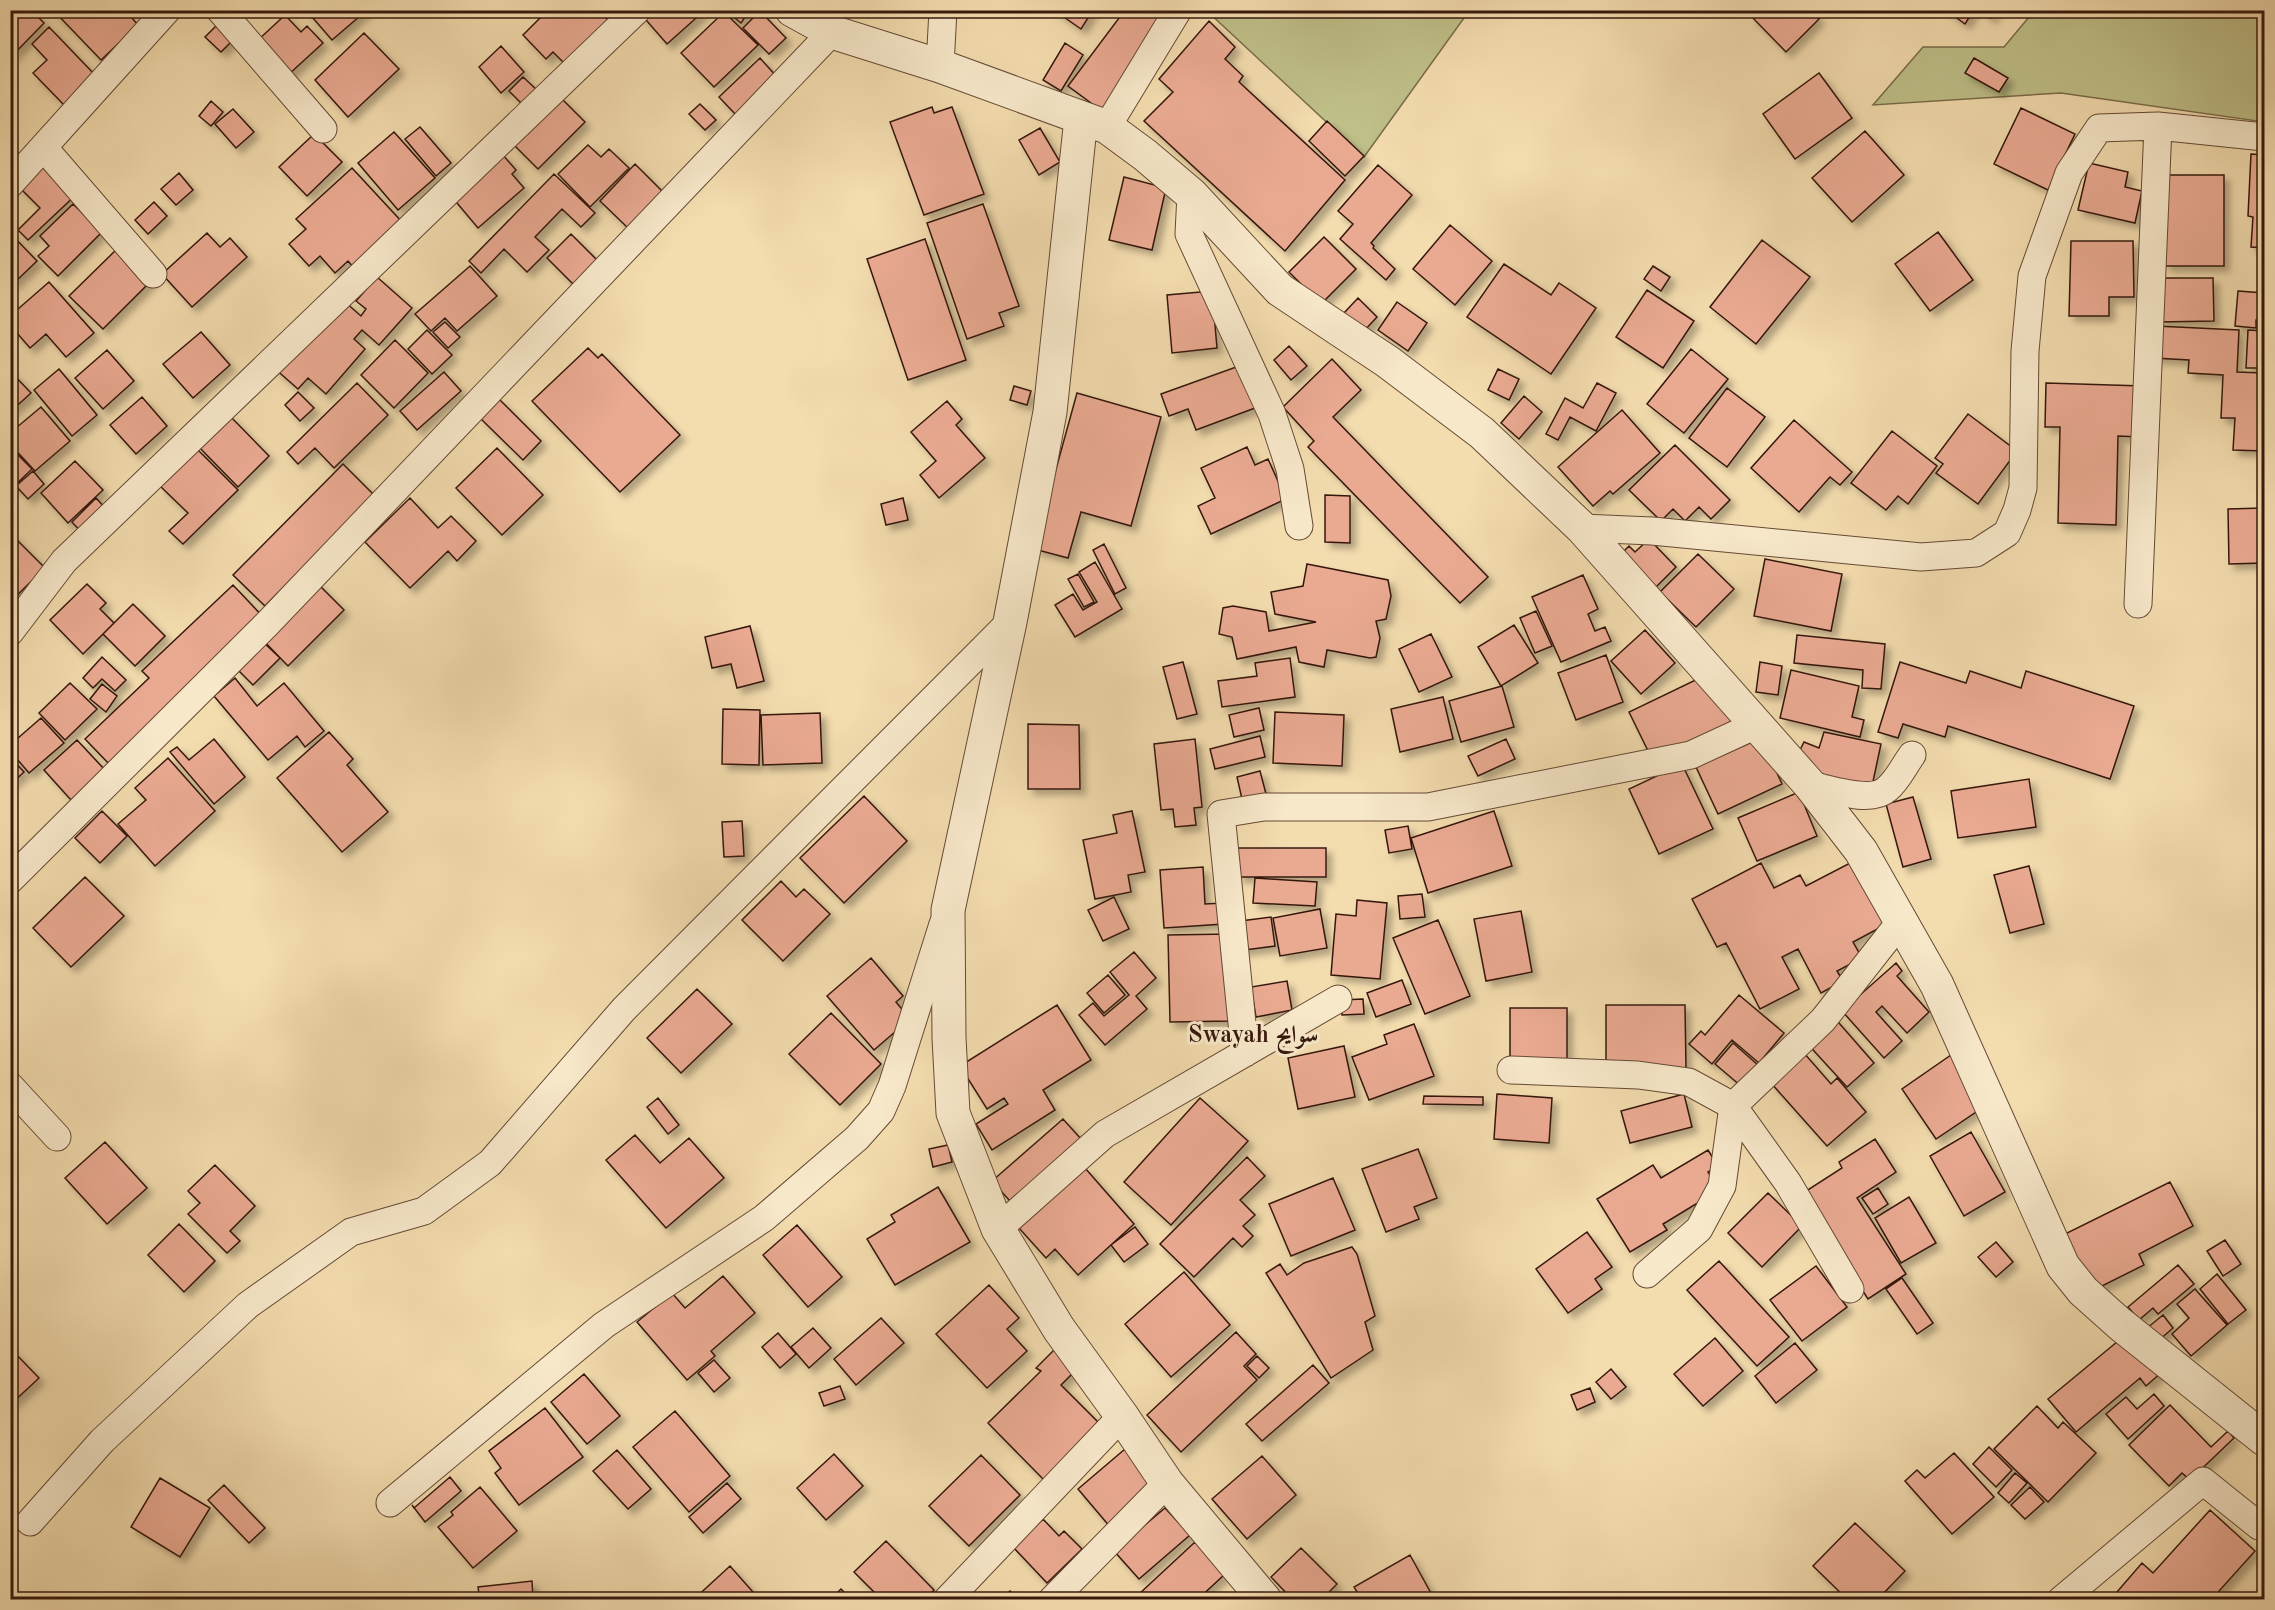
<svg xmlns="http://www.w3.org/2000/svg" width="2275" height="1610" font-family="'Old Standard TT',Amiri,serif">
<defs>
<filter id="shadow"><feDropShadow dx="5.5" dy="5.5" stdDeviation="3" flood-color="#0004"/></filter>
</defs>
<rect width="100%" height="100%" fill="#f3dcae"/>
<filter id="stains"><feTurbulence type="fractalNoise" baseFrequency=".00333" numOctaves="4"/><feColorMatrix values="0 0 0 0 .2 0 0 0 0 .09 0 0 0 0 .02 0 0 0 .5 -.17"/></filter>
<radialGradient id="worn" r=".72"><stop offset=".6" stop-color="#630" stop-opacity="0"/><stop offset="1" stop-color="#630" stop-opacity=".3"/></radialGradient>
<path fill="#bfbf88" stroke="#7a6c4a" stroke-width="1.5" d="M1207,11H1469L1364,157Z
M2034,11H2264V122L2061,93L1873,105L1923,47H2004Z"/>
<path fill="#eaaa92" stroke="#36180c" stroke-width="1.5" filter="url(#shadow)" d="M10,10H31L44,23L10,58Z
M53,10H125L138,25L101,60Z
M306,10H367L332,40Z
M548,10H598L613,25L569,68L553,52L546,59L523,35Z
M643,10H705L667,44L640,13Z
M725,10H750L741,23Z
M1054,10H1093L1081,29Z
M1125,10H1159L1171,19L1102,111L1068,86Z
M1757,10H1811L1819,19L1786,52L1751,16Z
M1946,10H1974L1965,24Z
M1980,10H1996L1991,18Z
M760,11L786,38L769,54L743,28Z
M724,12L758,45L714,87L681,53Z
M285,15L301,32L307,26L323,43L288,75L257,41Z
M222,20L237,36L221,52L205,37Z
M1209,21L1235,47L1225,59L1243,76L1239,82L1345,180L1285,251L1144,121L1173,92L1159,79Z
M49,27L96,76L65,106L33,73L47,60L32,44Z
M364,33L399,69L348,117L315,80Z
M1065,43L1083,55L1061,91L1043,80Z
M501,46L524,72L501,93L479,67Z
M760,58L777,77L737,116L719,97Z
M1974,58L2008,78L1999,92L1965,73Z
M1819,73L1852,118L1795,159L1763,114Z
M523,77L538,91L524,106L509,91Z
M560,97L585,122L538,169L513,144Z
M211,101L223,112L211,126L199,116Z
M700,104L716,120L705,130L689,114Z
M932,107L934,113L952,107L984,194L924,215L890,122Z
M2021,108L2075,134L2048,190L1994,164Z
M233,109L254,132L236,148L215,124Z
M1327,121L1364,156L1345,176L1309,141Z
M420,127L451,163L436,176L405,139Z
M1040,128L1060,162L1039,175L1019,140Z
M1865,131L1904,175L1852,222L1812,178Z
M394,132L435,178L398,210L358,163Z
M314,134L342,162L307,196L279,167Z
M588,145L601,157L609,149L629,168L590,207L558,174Z
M502,154L516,170L512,174L524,188L478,228L452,197Z
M2251,154L2264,155V248L2251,247L2253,217L2248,216Z
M46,155L80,191L28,240L18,230L40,208L16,184Z
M2089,163L2128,172L2125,187L2142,191L2135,223L2078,210Z
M635,164L663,192L628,228L600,201Z
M1378,165L1412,195L1371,243L1374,246L1373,248L1395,269L1386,280L1340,239L1353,224L1338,211Z
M352,168L403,223L354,268L348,261L335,273L320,256L309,266L289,244L306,229L296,219Z
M179,173L193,190L176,205L161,189Z
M554,174L595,213L581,227L562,209L535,237L549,250L527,272L504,249L481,273L469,261Z
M2162,175H2224V266H2164Z
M1124,177L1166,188L1152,250L1109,240Z
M154,202L167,216L148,234L135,220Z
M73,204L102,232L58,276L38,256L49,246L40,236Z
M983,204L1019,306L999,313L1004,326L967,339L927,223Z
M1450,225L1492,261L1455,305L1413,269Z
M1938,232L1973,280L1930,311L1895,264Z
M10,233L37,261L13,284L10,281Z
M207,233L220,247L230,238L247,257L192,307L162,274Z
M571,234L602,265L577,288L547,258Z
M1324,237L1356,269L1321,304L1289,272Z
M925,239L966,360L908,380L867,259Z
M1762,240L1810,277L1756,344L1710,307Z
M2071,241H2133L2134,297H2109V316H2069Z
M121,245L154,278L103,329L69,296Z
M1504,264L1551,295L1559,283L1596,308L1551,374L1467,317Z
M470,266L497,296L457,331L445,318L431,331L415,314Z
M1653,266L1670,277L1661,291L1644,279Z
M377,277L412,308L379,345L362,330L354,339L365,349L326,394L308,378L298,389L273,367L345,302L361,316L366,309L356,301Z
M2157,278H2213L2214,321L2158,322Z
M49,282L94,333L66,357L46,334L30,348L10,325V316Z
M1647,290L1694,321L1663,368L1616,337Z
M1212,291L1217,348L1172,353L1167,295Z
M2238,291L2264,293V321L2256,320V328L2235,326Z
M1358,298L1377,317L1363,332L1344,313Z
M1397,302L1427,323L1408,351L1378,330Z
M445,322L460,337L448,348L433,332Z
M2156,326L2239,330L2237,372L2264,373V451L2233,450L2235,418H2221L2223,375L2188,373L2189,360L2154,358Z
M427,330L452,355L432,374L408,349Z
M2248,330L2264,331V368H2246Z
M201,332L230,365L193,398L163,364Z
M395,340L428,373L394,408L361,375Z
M1289,346L1307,366L1291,380L1274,360Z
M588,348L598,358L602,354L680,435L620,492L532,401Z
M1691,349L1728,379L1684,433L1647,404Z
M107,350L134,381L103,409L75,378Z
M1332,359L1361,390L1333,417L1488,577L1460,603L1308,447L1314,441L1283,407Z
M1239,366L1255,408L1196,430L1188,409L1169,416L1161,394Z
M59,369L97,415L72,436L34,390Z
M1498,369L1519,379L1509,400L1488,390Z
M10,371L31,393L10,412Z
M444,372L461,391L417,430L400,411Z
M357,383L388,415L334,468L315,448L298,464L287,452Z
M1597,383L1616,393L1596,431L1570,417L1558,440L1546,434L1565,398L1583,408Z
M2046,383L2143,386L2142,437L2118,436L2116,525L2058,523L2060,427H2045Z
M1014,386L1031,391L1027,405L1010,400Z
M1727,388L1765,417L1727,467L1689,438Z
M298,392L314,408L300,421L285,405Z
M1077,393L1161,417L1131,526L1081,512L1068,558L1034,549Z
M1524,396L1542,412L1519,439L1501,423Z
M142,397L167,426L136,454L110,425Z
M498,398L541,441L523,460L479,417Z
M947,401L962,419L956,425L985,458L939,498L920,475L936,461L911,432Z
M41,407L70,441L35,471L10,444V433Z
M1622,410L1660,453L1613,494L1610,491L1593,506L1558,467Z
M1968,414L2017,451L1978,504L1936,473L1943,464L1935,458Z
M230,416L269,456L238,487L198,446Z
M1794,420L1852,472L1840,485L1830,477L1799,512L1751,468Z
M1892,431L1937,466L1908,504L1898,496L1886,510L1851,483Z
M1675,445L1730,500L1711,519L1699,507L1685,521L1673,509L1661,521L1629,490Z
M10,447L32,469L10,490Z
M1247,447L1255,465L1268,459L1286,499L1211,534L1198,506L1215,498L1201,468Z
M497,448L543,495L502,535L456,488Z
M197,449L238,490L183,544L169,531L188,513L160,486Z
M75,461L103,490L68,523L41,493Z
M343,464L374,495L265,606L233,575Z
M33,471L44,484L28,499L16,486Z
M1325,495L1350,496V543L1325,542Z
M96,498L107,510L83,534L72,522Z
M410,498L438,528L451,516L476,541L457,561L448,551L410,588L365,542Z
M903,498L908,520L886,525L881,504Z
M2264,508V563L2229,564L2228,509Z
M10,533L45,568L10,602Z
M1649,539L1676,567L1648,595L1615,560L1629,546L1635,552Z
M1104,544L1126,588L1115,594L1093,550Z
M1698,554L1734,589L1696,627L1660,592Z
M1765,559L1842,574L1831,631L1754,616Z
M1095,562L1122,609L1075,637L1055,605L1073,594L1083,610L1097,602L1079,572Z
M1307,564L1388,580L1391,596L1386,619L1376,621L1380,638L1376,657L1370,658L1327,650L1324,667L1299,662L1296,647L1237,659L1232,637L1219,634L1223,608L1233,606L1266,612L1269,631L1316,622L1275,614L1271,592L1303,586Z
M1078,574L1094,602L1084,607L1068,579Z
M1583,575L1598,609L1588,614L1595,631L1605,627L1611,641L1561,662L1532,597Z
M315,581L344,610L288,666L259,636Z
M87,584L106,603L100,609L114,623L83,654L50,620Z
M233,585L266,620L112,767L85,739L149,678L142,671Z
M133,604L165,636L135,666L103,634Z
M1536,611L1552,646L1535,653L1520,618Z
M1514,625L1538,663L1501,686L1478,647Z
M750,626L764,681L737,688L731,664L712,668L705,637Z
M1645,630L1675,663L1641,694L1611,661Z
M1431,634L1452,677L1419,692L1399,649Z
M1797,635L1885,644L1881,689L1862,688L1863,670L1794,663Z
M261,640L280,658L253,685L235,667Z
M1606,655L1623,702L1576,720L1558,673Z
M102,657L126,680L115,691L102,679L93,688L83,678Z
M1290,658L1295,697L1222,707L1218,681L1257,676L1255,663Z
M1183,662L1197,714L1177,719L1163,667Z
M1760,662L1782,666L1778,695L1756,692Z
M1900,662L1966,683L1970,671L2021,688L2026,671L2134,706L2110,779L1948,726L1945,737L1903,724L1898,738L1878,732Z
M1791,670L1859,686L1852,717L1864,720L1860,737L1780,718Z
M1708,674L1732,723L1653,761L1629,712Z
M235,678L257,706L284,683L324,731L305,747L297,736L268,760L214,696Z
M70,683L97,709L65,740L39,713Z
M102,684L117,696L106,712L90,699Z
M1502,686L1514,727L1461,742L1449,701Z
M1443,697L1453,739L1400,752L1391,709Z
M1259,708L1264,730L1234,737L1229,715Z
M723,709L760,710L759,765L722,764Z
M1275,712L1344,715L1342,766L1273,763Z
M820,713L822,763L763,765L761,715Z
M41,718L64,743L29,773L10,751V745Z
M1028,724L1079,725L1080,789H1028Z
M329,732L353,759L347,765L388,812L342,852L277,778Z
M1824,732L1881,744L1871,791L1819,782L1796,758L1804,742L1819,748Z
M1260,736L1265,757L1215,769L1210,749Z
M1761,738L1782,784L1718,814L1696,767Z
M214,739L245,777L214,804L170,752L177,747L189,760Z
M1195,739L1202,807L1194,808L1196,825L1175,827L1173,809L1161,810L1154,744Z
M1506,739L1515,759L1478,776L1468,756Z
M77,740L105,770L71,800L44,770Z
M10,757L24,772L10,785Z
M168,758L215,811L155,866L118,824L146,800L135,788Z
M1682,764L1713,829L1659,854L1629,789Z
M1260,771L1266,794L1242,799L1237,777Z
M2029,779L2036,827L1958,838L1951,791Z
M1799,792L1817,836L1757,861L1738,818Z
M864,796L907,841L844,903L800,858Z
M1913,797L1931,859L1903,867L1886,804Z
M102,811L127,836L100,863L75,838Z
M1132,811L1145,872L1128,875L1131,892L1095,899L1083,840L1117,833L1113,815Z
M1494,811L1512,866L1428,893L1411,838Z
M742,821L744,856L724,857L722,822Z
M1408,826L1412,849L1389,853L1385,830Z
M1238,848H1326V877H1238Z
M1852,862L1885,925L1853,942L1862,958L1837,971L1843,981L1821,993L1798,949L1782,957L1799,989L1760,1009L1726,943L1717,947L1692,899L1761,863L1774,888L1800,875L1806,886Z
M2029,866L2044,924L2010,933L1994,875Z
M1203,867L1205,904L1223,903L1224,924L1164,928L1160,870Z
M85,877L124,916L71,967L33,928Z
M1255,878L1317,882L1315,906L1253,903Z
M781,881L796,897L804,889L830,914L783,961L742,920Z
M1422,894L1425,917L1400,919L1398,896Z
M1114,897L1129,929L1103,941L1088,910Z
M1357,900L1387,903L1380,979L1331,975L1336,914L1356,916Z
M1320,909L1327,948L1280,956L1273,918Z
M1521,911L1532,972L1486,981L1474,919Z
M1271,917L1275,946L1237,951L1233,922Z
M1438,920L1470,996L1425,1014L1393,938Z
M1229,934L1231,1021L1170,1022L1168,935Z
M1134,952L1156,978L1136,996L1147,1009L1105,1045L1079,1015L1093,1003L1104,1016L1129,995L1110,972Z
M871,958L903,996L896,1002L910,1019L874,1050L827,996Z
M1896,963L1902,971L1897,976L1929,1012L1907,1033L1882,1006L1876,1012L1902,1041L1884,1058L1842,1011Z
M1108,975L1125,995L1104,1013L1087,993Z
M1402,980L1411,1004L1376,1017L1367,993Z
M1287,981L1292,1010L1256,1017L1251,987Z
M697,989L732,1024L681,1073L647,1038Z
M1739,995L1784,1033L1759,1063L1732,1040L1712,1064L1689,1044L1701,1031L1705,1035Z
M1363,999L1364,1014L1342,1015L1341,1000Z
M1057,1005L1091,1060L1043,1090L1055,1110L992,1150L976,1124L1008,1104L1004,1098L987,1109L960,1066Z
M1606,1005H1685L1686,1069H1606Z
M1510,1008H1567V1068L1510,1067Z
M831,1013L881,1064L840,1105L789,1054Z
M1832,1015L1874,1063L1847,1087L1804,1040Z
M1414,1024L1434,1076L1369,1100L1352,1057L1387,1044L1384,1035Z
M1733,1043L1759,1066L1741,1086L1715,1064Z
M1344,1046L1355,1097L1298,1109L1288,1058Z
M1804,1053L1831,1084L1837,1078L1866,1112L1827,1146L1771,1083Z
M1951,1055L1985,1106L1936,1139L1902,1089Z
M1497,1094L1552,1098L1549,1143L1494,1139Z
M1684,1094L1692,1127L1630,1143L1621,1111Z
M1424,1096L1483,1097V1105L1423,1104Z
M658,1098L679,1125L668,1134L647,1107Z
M1200,1098L1248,1141L1171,1225L1124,1182Z
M1063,1119L1081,1139L1010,1201L992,1181Z
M1971,1132L2005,1192L1964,1216L1930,1156Z
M635,1135L660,1163L689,1138L724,1178L666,1228L606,1160Z
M1875,1139L1896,1172L1857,1198L1906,1274L1868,1299L1813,1214L1803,1193L1842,1168L1839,1162Z
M105,1142L147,1188L107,1224L65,1178Z
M948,1145L952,1162L933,1167L929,1149Z
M1418,1149L1437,1198L1414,1207L1419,1219L1386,1232L1362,1169Z
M1708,1150L1718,1166L1708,1172L1719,1190L1663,1224L1667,1230L1630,1252L1597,1199L1653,1165L1661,1178Z
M1247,1157L1265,1176L1240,1200L1255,1215L1243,1226L1253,1236L1242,1247L1233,1238L1194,1277L1160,1244Z
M215,1165L255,1206L230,1231L240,1241L227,1253L188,1214L200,1203L188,1191Z
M1085,1168L1134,1224L1078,1275L1055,1249L1046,1258L1019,1228Z
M1333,1178L1355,1230L1291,1256L1269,1204Z
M2170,1182L2193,1226L2139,1254L2144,1265L2094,1290L2065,1234Z
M938,1187L970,1242L895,1285L867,1239L895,1222L891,1215Z
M1878,1188L1888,1204L1873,1214L1862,1198Z
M1768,1193L1802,1226L1762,1267L1728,1233Z
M1909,1197L1936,1243L1901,1263L1875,1218Z
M179,1224L215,1261L184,1292L148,1255Z
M797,1225L842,1277L808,1307L763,1255Z
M1135,1227L1148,1244L1124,1262L1111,1245Z
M1587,1232L1612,1267L1595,1279L1602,1289L1568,1313L1536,1269Z
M2225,1240L2241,1264L2223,1276L2207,1251Z
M1996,1242L2013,1262L1996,1277L1978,1257Z
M1352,1247L1357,1254L1375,1316L1365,1322L1373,1350L1331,1378L1266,1273L1280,1264L1287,1275L1304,1263Z
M1719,1261L1789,1337L1757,1366L1687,1290Z
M2178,1265L2194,1284L2158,1314L2153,1308L2139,1320L2128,1307Z
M1816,1266L1847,1307L1802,1341L1770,1300Z
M1184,1272L1230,1325L1171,1377L1125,1324Z
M2217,1274L2246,1310L2228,1324L2200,1289Z
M723,1276L755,1313L711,1351L715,1356L687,1380L637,1322L672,1293L685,1308Z
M1902,1278L1933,1323L1917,1334L1886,1289Z
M989,1285L1019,1318L1007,1329L1027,1351L987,1388L936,1334Z
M2195,1289L2227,1325L2191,1356L2172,1334L2189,1318L2177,1304Z
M2163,1315L2173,1328L2158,1341L2147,1328Z
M881,1318L904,1343L856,1385L834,1359Z
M813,1328L831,1348L809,1368L791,1347Z
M1236,1332L1256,1354L1244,1366L1257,1380L1181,1452L1147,1415Z
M2129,1332L2162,1372L2146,1386L2140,1378L2076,1432L2048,1399Z
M778,1333L796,1354L780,1368L762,1347Z
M1715,1338L1743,1371L1703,1406L1674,1374Z
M1795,1343L1817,1370L1776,1403L1755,1376Z
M10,1348L39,1378L10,1405Z
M1056,1348L1077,1369L1061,1385L1100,1424L1044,1480L988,1423L1041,1371L1036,1368Z
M1257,1356L1269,1368L1259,1378L1247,1366Z
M714,1360L730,1378L714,1392L698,1373Z
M1313,1365L1329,1383L1262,1441L1246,1424Z
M1611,1369L1626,1387L1611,1399L1596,1382Z
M584,1374L620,1416L587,1444L551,1402Z
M840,1386L845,1399L824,1406L819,1393Z
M1590,1388L1595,1402L1577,1410L1571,1395Z
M2154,1394L2164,1406L2128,1439L2106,1414L2126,1397L2137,1409Z
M2170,1405L2211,1447L2228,1431L2234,1438L2190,1480L2182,1473L2169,1486L2129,1445Z
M2037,1406L2058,1428L2063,1422L2096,1453L2048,1502L1994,1449Z
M545,1408L583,1457L519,1505L495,1473L501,1468L489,1451Z
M675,1411L730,1476L689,1512L633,1447Z
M1989,1447L2012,1470L1996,1487L1973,1464Z
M1125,1449L1158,1487L1111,1528L1078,1489Z
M617,1450L651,1489L628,1509L593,1471Z
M1954,1453L1994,1497L1952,1534L1905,1481L1917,1470L1925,1478Z
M834,1454L863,1486L826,1520L797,1488Z
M981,1455L1020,1495L969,1546L929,1506Z
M1262,1456L1296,1495L1247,1539L1212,1499Z
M2015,1473L2027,1483L2009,1503L1998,1493Z
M450,1477L461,1491L425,1522L412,1505L414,1508Z
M160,1478L210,1508L180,1557L131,1527Z
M727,1483L741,1499L703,1533L689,1517Z
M224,1485L265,1528L249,1543L208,1500Z
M480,1487L517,1531L473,1568L438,1527L453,1515L451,1512Z
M2030,1487L2044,1502L2025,1519L2011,1505Z
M1165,1508L1190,1535L1139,1579L1114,1551Z
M2210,1510L2255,1551L2211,1600H2110L2142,1563L2153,1573Z
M1043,1519L1059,1536L1064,1531L1082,1549L1047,1583L1013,1547Z
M1855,1523L1905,1571L1877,1600H1848L1813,1566Z
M886,1541L934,1590L924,1600H866L874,1592L854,1572Z
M1195,1542L1225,1574L1197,1600H1144L1139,1594Z
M1301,1548L1337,1584L1321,1600H1293L1271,1577Z
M1410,1555L1432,1595L1424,1600H1362L1354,1587Z
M730,1566L760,1600H693Z
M532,1581L533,1600H480L478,1587Z
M841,1589L852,1600H830Z
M1010,1591L1018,1600H1000Z"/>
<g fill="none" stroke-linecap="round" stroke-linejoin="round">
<defs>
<path id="minor" d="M220,10L323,129
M940,66L943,10
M1107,127L1178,10
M44,148L153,274
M10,184L167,10
M1191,194L1189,234L1272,414L1290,469L1299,526
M1582,528L1652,531L1921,557L1976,553L2007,533L2017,510L2023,488L2025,351L2032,276L2069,173L2099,128L2158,126L2264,137
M2138,604L2158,126
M10,632L64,561L637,10
M1810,785C1830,789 1871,804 1887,789C1897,781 1904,766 1912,755
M10,880L268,623L832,32
M1245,1053L1221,814L1264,807H1428L1691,755L1758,724
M1511,1070L1638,1075L1689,1082L1733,1106L1788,1183L1850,1289
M10,1086L57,1137
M998,1229L1105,1134L1338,999
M1647,1274L1699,1229L1722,1186L1733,1106L1823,1020L1901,921
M390,1503L604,1325L764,1218L857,1138L881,1111L892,1086L943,924
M30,1522L102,1441L248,1305L351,1232L424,1211L490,1163L624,1009L1010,622
M947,1600L1122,1416
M1052,1600L1167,1483
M2061,1600L2203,1481L2259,1526L2264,1522"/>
<path id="tertiary" d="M792,10L832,32L940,66L1107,127L1145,155L1191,194L1280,290L1388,362L1482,433L1582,528L1810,785L1861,851L1937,985L2063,1266L2083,1291L2120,1324L2264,1439
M1081,118L1050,412L1010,622L948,910L949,1038L953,1113L998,1229L1059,1329L1122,1416L1167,1483L1265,1600"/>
</defs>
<use href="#minor" stroke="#654934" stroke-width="29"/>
<use href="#tertiary" stroke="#654934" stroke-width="35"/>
<use href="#minor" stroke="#f7e8ca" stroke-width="27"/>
<use href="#tertiary" stroke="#f7e8ca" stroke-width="33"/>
</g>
<g text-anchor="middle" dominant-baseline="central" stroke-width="6" stroke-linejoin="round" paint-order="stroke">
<g font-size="24" font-weight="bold" fill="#36180c" stroke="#f7e8ca">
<text x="1253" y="1036">Swayah سوايح</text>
</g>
</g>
<rect width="2275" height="1610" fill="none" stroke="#f3dcae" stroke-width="36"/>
<rect x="12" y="12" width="2251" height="1586" fill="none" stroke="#36180c" stroke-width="3"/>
<rect x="18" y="18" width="2239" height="1574" fill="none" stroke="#36180c" stroke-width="1.5"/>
<rect width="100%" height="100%" filter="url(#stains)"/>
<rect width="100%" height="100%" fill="url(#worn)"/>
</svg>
